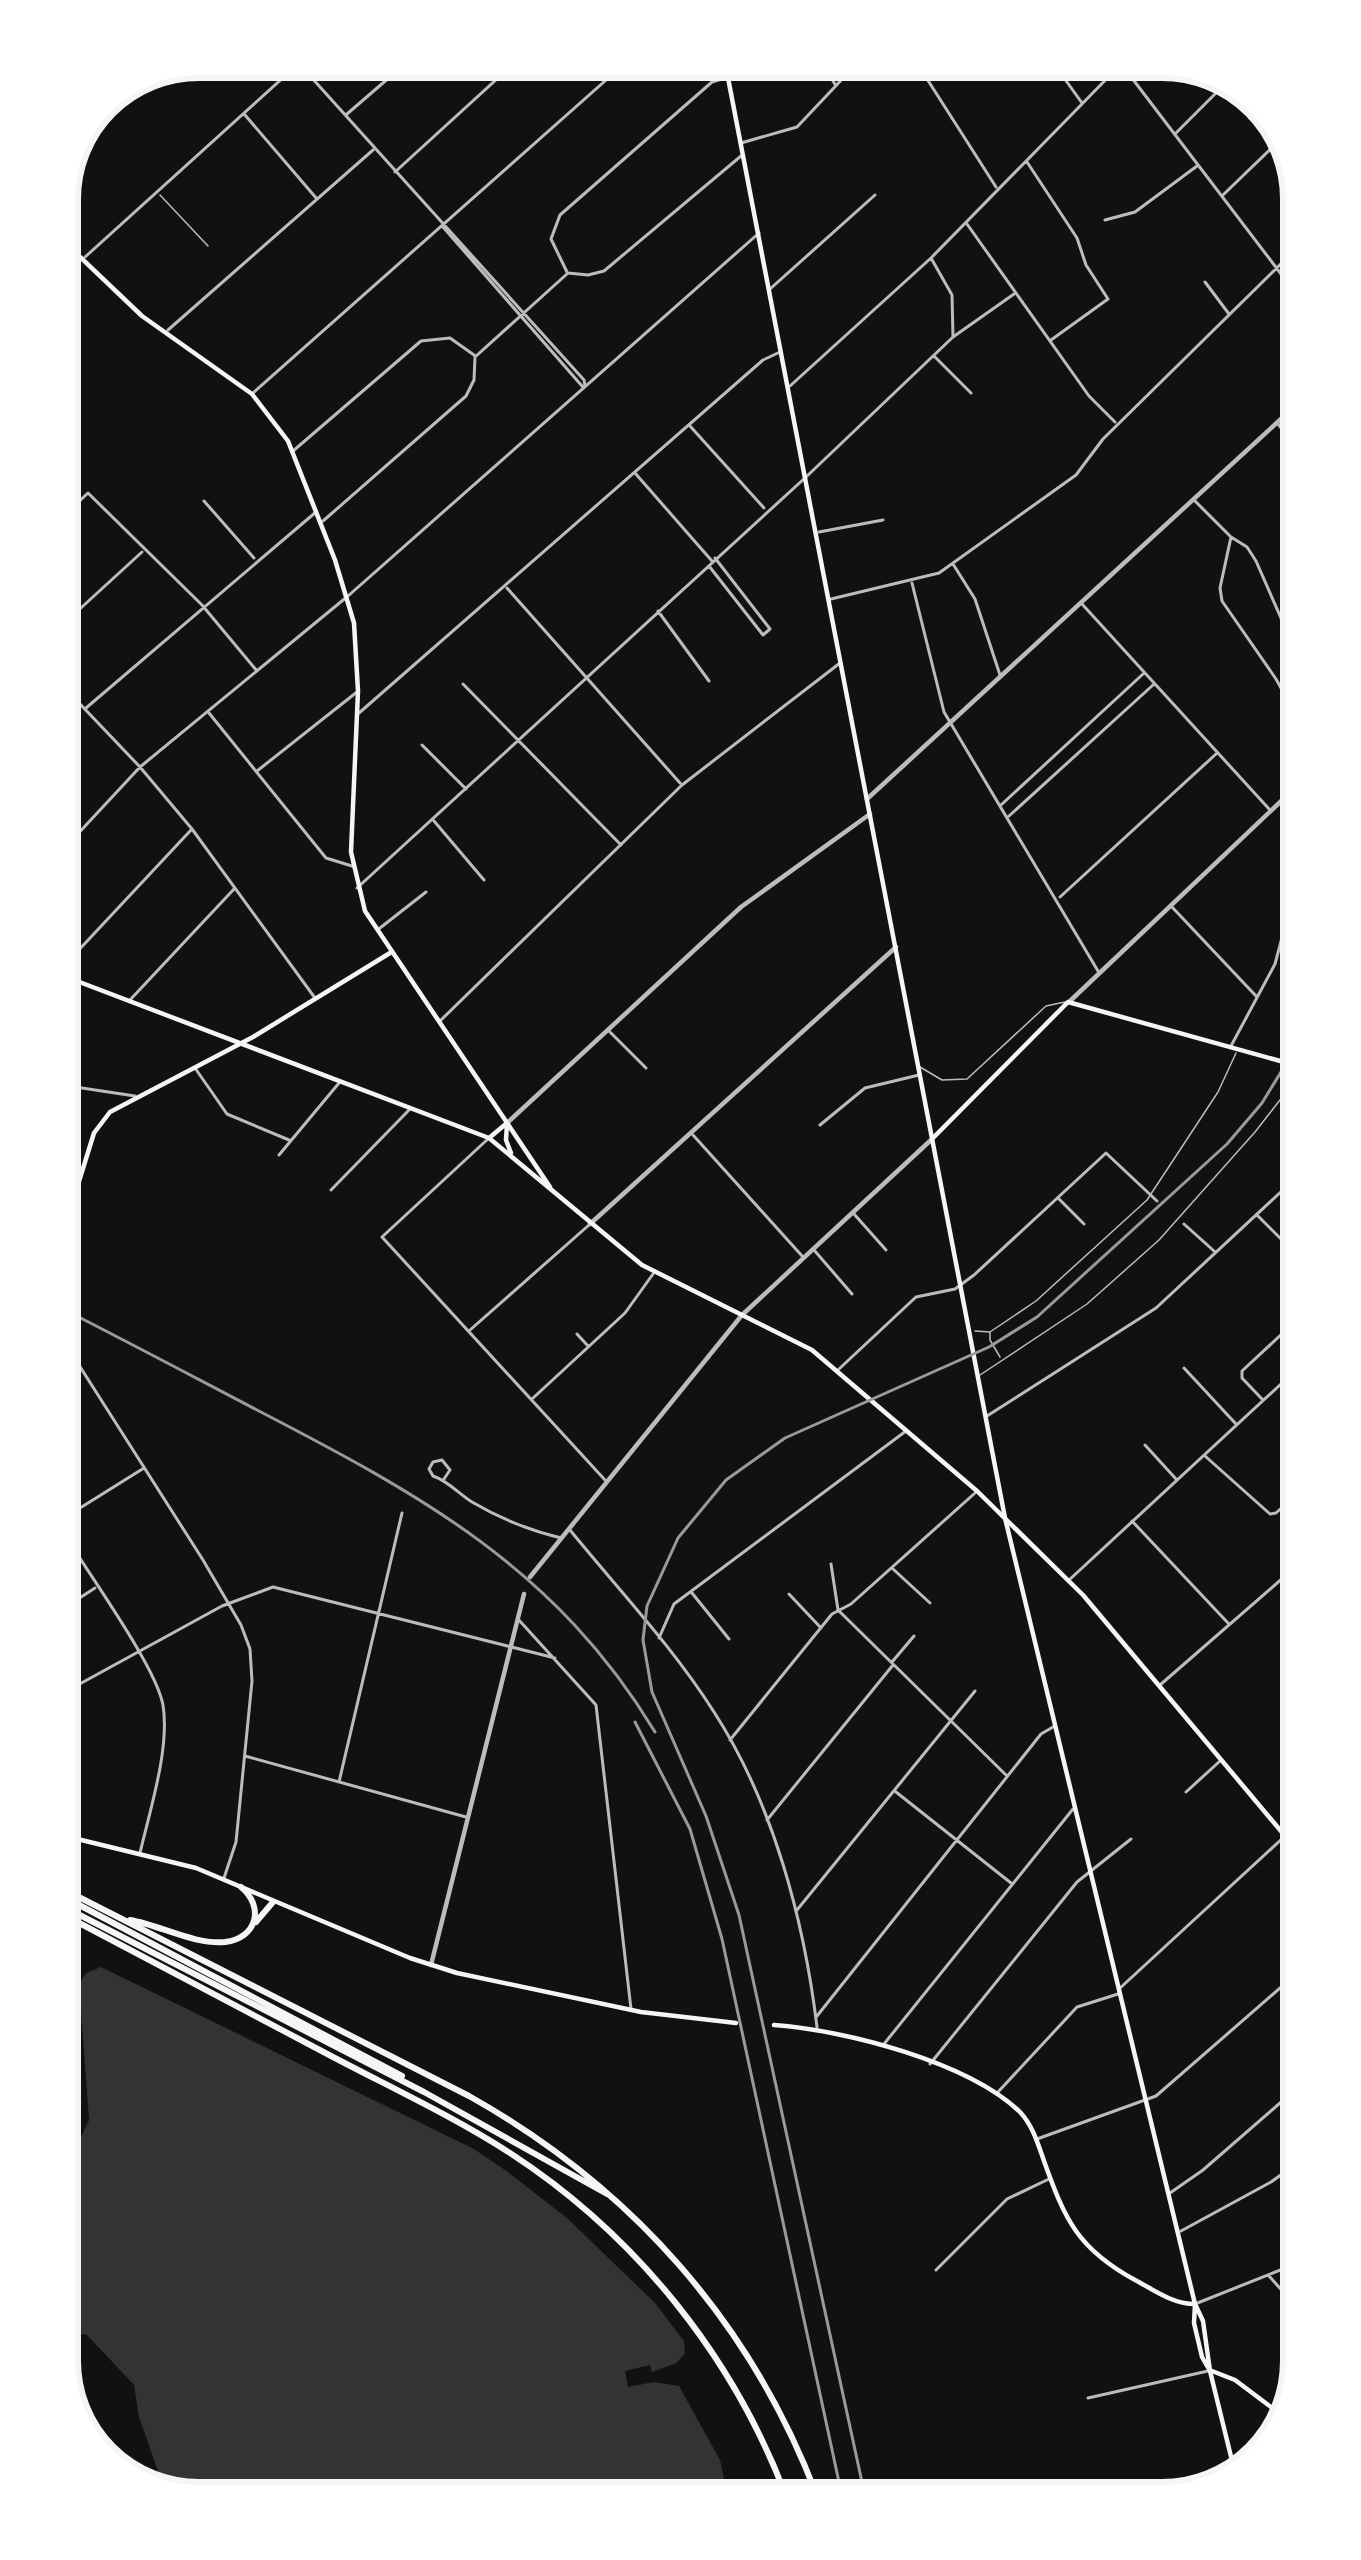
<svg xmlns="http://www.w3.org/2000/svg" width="1361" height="2560" font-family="Literata,serif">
<rect width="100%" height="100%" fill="#111"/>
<path fill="#333" d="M101,1967L474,2149L505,2170L567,2218L655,2303L684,2341L685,2354L676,2363L652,2372L650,2365L625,2371L628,2387L654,2382L679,2386L720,2460L728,2497L189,2503L166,2494L139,2417L134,2385L87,2335L71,2332L70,2325L67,2182L72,2179L76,2148L89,2120L79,1984L86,1973Z"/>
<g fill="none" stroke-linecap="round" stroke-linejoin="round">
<path stroke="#bcbcbc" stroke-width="1.5" d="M160,195L208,246
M920,1067L942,1080L967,1079L1046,1006L1065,1002
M975,1331L990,1332L1036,1301L1147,1200L1218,1092L1236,1053
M990,1332V1340L1000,1357
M980,1375L1087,1304L1159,1240L1255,1132L1298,1077"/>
<path stroke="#bcbcbc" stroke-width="3" d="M293,57L584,380L585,386
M819,57L836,86
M913,57L996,187
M1049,57L1082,103
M1122,65L1294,291
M347,114L413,57
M245,115L317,199
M1176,133L1230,79
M741,143L797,127L863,57
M1027,162L1077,238L1086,265L1108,299L1051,340
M395,172L521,57
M1223,195L1286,134
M1105,220L1135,212L1197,166
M967,224L1089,396L1115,422
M443,227L582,386
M85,257L306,57
M567,272L551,239L560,215L712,82L725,78
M1205,282L1229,314
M770,289L875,195
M168,330L373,150
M953,337L1014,294
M935,357L971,393
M58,360L74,375
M790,386L931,258L1128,57
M253,393L632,57
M1278,424L1294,444
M690,426L764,508
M293,451L421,341L450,338L474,355
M635,473L712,561
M204,501L254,558
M1195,501L1230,536
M59,520L88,493L202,605L257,671
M323,521L466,396L474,380L475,357L568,273L588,275L604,271L741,156
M819,532L883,520
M953,564L975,599L1000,675
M709,566L763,635L770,629L715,558
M912,583L944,712L1098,971
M507,588L680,783
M831,599L939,573L1076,475L1103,439L1293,252
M1082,604L1270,810
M658,611L709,681
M59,628L142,552
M1295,650L1256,561L1247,547L1231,537L1220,588L1222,601L1276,679L1296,715
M60,683L140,767L192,829L315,998
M463,684L621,845
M86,708L316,512
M209,713L326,858L352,866
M359,713L763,360L780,352
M422,745L466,789
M257,771L357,692
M1001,805L1143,674
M1009,816L1153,685
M434,821L484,880
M60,853L140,767L348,596L759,233
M357,888L806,477L953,337L952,295L931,258
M1060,897L1216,754
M1172,907L1256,996
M380,928L426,892
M61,969L191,830
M130,1000L234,889
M441,1020L682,785L840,663
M609,1031L646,1068
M1231,1046L1275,964L1297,881
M195,1068L227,1114L289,1140
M62,1085L135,1096
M820,1125L865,1088L919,1075
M693,1135L803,1257
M489,1138L382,1237L605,1480
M279,1155L339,1083
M331,1190L409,1110
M1059,1199L1084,1224
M854,1214L886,1250
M1258,1216L1298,1256
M1184,1224L1214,1251
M814,1250L852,1294
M470,1330L589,1225
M577,1334L588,1346
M63,1340L203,1560L241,1625L250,1649L252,1681L236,1842L224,1878
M1184,1368L1236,1424
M839,1369L916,1297L955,1289L974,1275L1106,1153L1157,1201
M532,1399L625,1313L653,1274
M1262,1399L1242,1378V1371L1299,1318
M987,1416L1156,1308L1298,1176
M1145,1445L1176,1479
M1205,1456L1270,1514L1276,1513L1300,1491
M444,1479L450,1470L442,1460L433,1462L429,1469L433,1476C448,1481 458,1493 472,1502C501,1519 528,1530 561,1538
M64,1518L144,1468
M1132,1521L1228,1623
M570,1530C618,1589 673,1647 714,1712C773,1803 804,1920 817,2027
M64,1533C87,1572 156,1666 163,1705C170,1748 150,1810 140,1853
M831,1564L838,1610L1006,1775
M893,1569L930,1603
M1068,1581L1281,1384L1291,1379L1299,1381
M692,1593L729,1639
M789,1594L821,1628
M64,1608L95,1588
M518,1619L596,1705L631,2009
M659,1638L674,1604L906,1431
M892,1662L914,1636
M1160,1685L1300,1563
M65,1692L222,1606L273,1587L555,1658
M730,1740L832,1614L851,1604L975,1493
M245,1756L466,1817
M339,1782L402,1513
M896,1792L1011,1883
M1186,1792L1220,1761
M767,1820L893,1665
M797,1910L975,1691
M1119,1989L1284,1837
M817,2016L1041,1734L1053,1727
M884,2044L1073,1809
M930,2064L1077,1882L1131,1839
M998,2092L1077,2007L1118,1994
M1037,2139L1156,2096L1302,1969
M1170,2193L1203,2170L1303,2083
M1181,2231L1271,2182L1303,2159
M936,2270L1007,2199L1049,2179
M1269,2276L1304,2315
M1195,2304L1303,2261
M1088,2398L1208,2371"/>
<path stroke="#bcbcbc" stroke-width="4.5" d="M867,799L1294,407
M1069,1002L1296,787
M507,1123L741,907L870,814
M590,1224L896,947
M530,1577L742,1315L931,1140
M431,1965L524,1594"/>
<path stroke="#f5f5f5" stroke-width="4.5" d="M57,235L142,316L252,394L288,441L335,560L354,623L358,691L351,852L365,911L550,1187
M61,975L489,1138L642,1265L812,1350L977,1491L1083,1595L1301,1855
M507,1123L506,1140L511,1153
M489,1138L507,1123
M933,1138L1068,1002L1298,1066
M62,1236L94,1133L110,1112L253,1037L390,953
M1212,2371L1235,2380L1287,2419"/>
<path stroke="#f5f5f5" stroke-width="4.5" d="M724,57L1005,1518L1195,2304L1203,2321L1210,2371
M65,1836L196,1868L410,1958L457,1973L641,2012L736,2023
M774,2025C845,2030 968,2062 1020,2112C1033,2126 1038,2144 1044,2161C1065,2220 1078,2249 1135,2280C1154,2290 1171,2303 1193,2304
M1195,2304L1194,2323L1202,2357L1210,2371L1236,2477"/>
<path stroke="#f5f5f5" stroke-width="6" d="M65,1890L469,2096C631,2187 751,2322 817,2496
M66,1898L402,2076
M66,1908L424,2092L607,2194
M66,1916C155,1963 244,2010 333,2057C392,2088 454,2117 510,2153C636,2235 733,2356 786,2496
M130,1920C160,1925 194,1945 225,1942C257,1938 265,1907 241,1887
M256,1922L273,1902"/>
<path stroke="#9a9a9a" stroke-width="3" d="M63,1309C128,1342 192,1376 257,1410C421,1495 556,1568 655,1732
M635,1722L690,1829L722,1939L842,2496
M865,2496L739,1915L706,1816L652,1692L643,1640L647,1606L678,1538L726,1480L785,1438L989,1347L1037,1317L1227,1144L1262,1103L1297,1046"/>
</g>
<path d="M0 0H1361V2560H0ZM199 78H1162A121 121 0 0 1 1283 199V2361A121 121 0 0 1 1162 2482H199A121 121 0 0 1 78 2361V199A121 121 0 0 1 199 78Z" fill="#fff" fill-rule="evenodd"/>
<path fill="none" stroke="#f5f5f5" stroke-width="6" d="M199 78H1162A121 121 0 0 1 1283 199V2361A121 121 0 0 1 1162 2482H199A121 121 0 0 1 78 2361V199A121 121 0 0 1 199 78Z"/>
</svg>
